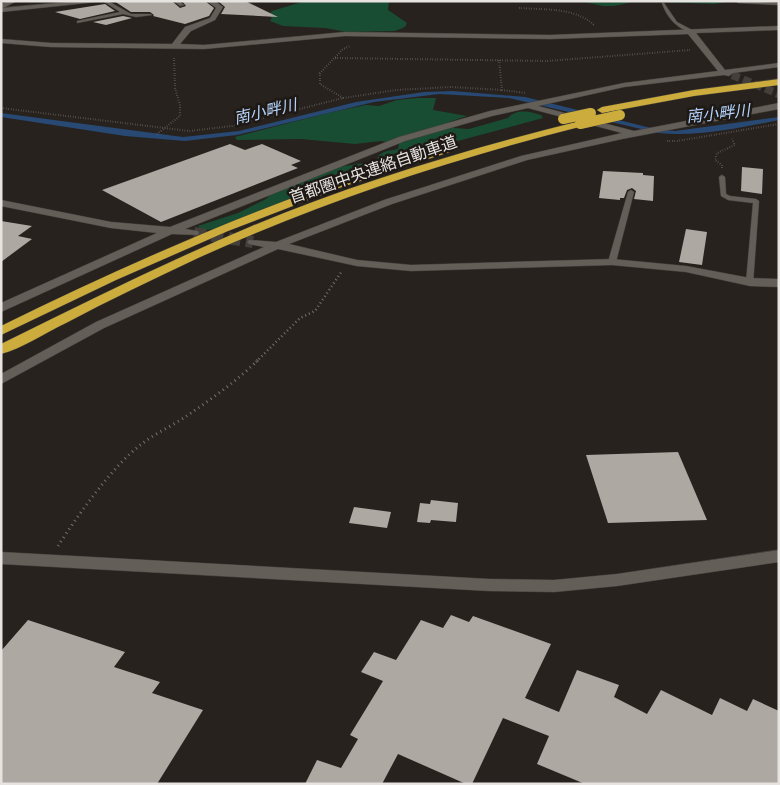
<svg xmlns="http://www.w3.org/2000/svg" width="780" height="785" font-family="'Titillium Web','Noto Sans JP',sans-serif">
<rect width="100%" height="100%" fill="#27221e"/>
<path fill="#194d33" d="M305,1H389L388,10L407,23L405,27L395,31L347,32L325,28L283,26L270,21L272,18L268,15L272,11Z
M580,1H726L727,2L714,4L637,1L614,6H603Z
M417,98H436L433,110L467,116L449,122L454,128L469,129L508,118C517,108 530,112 541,115L543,118L439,146L315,189L220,229L201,230L198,226L238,213L266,199L271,194L313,176L339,167L376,161C380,150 389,151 398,149L399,144L381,141L355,144L301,139L237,140L235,137L332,112L366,105L379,106L397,100Z"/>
<path fill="#274973" d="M453,91L525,97L655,129L675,131L779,117V120C739,128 698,137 658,133L509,98L439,94L374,102L237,135L185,141L125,136L1,117V113L183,137L239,131L356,102L424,92Z"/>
<path fill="#ada8a1" d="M114,1H172L180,8L186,6L182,1H205L214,8L209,16L185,24L153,16L154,15L150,12H131Z
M218,1H245L278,17L221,14L225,7Z
M105,4L115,11L80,19L55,12Z
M123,16L132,18L106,25L93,22Z
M230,144L245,150L262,144L301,161L291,165L298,168L161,222L102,190Z
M742,167L763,169L762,194L741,191Z
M603,171L643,173V175L654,176L653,201L634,199L636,191L632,188L627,190L624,198H620V200L599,198Z
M1,221L32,226L18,236L32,239L1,262Z
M686,229L707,232L702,265L679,262Z
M678,452L707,520L608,523L586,455Z
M431,500L458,503L456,522L431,520L430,523L417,522L420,503L430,504Z
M354,507L391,512L387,528L349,523Z
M451,615L469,622L473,616L551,644L525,698L559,712L577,670L619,685L614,697L647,714L661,690L712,715L720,698L747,711L753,699L779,711V784H585L537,764L549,736L503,718L472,784H466L398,754L382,784H305L317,760L341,768L358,739L350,735L383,681L361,672L374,652L396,660L421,620L443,628Z
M28,620L125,652L114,667L160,682L152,693L203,710L157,784H1V651Z"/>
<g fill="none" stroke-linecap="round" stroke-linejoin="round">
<path stroke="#443f3b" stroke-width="8" stroke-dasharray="8 4" stroke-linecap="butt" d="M732,75L779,94"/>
<path stroke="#443f3b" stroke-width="9" stroke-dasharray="9 4.5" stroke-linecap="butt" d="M777,93L779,94"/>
<path stroke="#443f3b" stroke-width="12" stroke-dasharray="12 5.5" stroke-linecap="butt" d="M194,233L253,242"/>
<defs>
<path id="service" d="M103,1H108L131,14H150L152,15L136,17L123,14L77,23V21L120,12Z
M174,1H179L184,5L180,6Z
M736,1L779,3V5L738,3Z
M662,3H664L677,22L692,30V32C677,30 666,16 662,3Z
M722,175L725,177L726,194L730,196L756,199L759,201L753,284H747L746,282L753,203L728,200L721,196L719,177Z
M631,190L634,192L616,262L612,264H609L608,262L628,192Z"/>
<path id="minor" d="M78,1H106L1,12V8Z
M207,1H215L223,7L215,20L191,31L180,44L204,45L345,32L550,35L779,26V30L696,33L725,70L779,63V67L733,73L729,76L724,75L624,87L538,106L634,131L779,103V109L622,139L527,160L392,204L289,244L357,260L411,265L612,259L686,266L750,278L779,279V287L750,286L686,272L612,265L411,271L357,266L278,249L104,328L1,384V374L96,322L264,247L249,244L247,242L249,240L276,242L384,200L521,156L622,133L528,108L492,116L405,141L185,229L198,231L199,233L198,235L172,234L1,312V303L157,233L111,228L1,206V200L111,222L170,227L399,137L490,111L624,83L718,71L688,34L550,39L345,36L204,49L51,47L1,43V39L51,43L172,44L185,27L210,18L216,8Z"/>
<path id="tertiary" d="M779,550V562L617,586L554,592L489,591L1,564V552L489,579L554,580L617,574Z"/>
<path id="secondary" d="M8,1H17L1,9V4Z"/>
<path id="motorway" d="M779,79V85L694,96L602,113L597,110L602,107L694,90Z
M580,121L583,122V126C451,159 322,202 198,258C154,279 109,300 66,323C46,332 22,349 1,354V344C84,303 166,262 252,226C358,182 468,149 580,121Z
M455,144L459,145V149L342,187L228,231L116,280L1,335V326C103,276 205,230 311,191C358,174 406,156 455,144Z"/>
</defs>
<use href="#service" stroke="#43403c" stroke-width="1"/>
<use href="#minor" stroke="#43403c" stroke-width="1"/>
<use href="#tertiary" stroke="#43403c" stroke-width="1"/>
<use href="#secondary" stroke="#43403c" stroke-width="1"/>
<use href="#motorway" stroke="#43403c" stroke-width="1"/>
<path stroke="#76716e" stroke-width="2" stroke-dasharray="0.5 2" stroke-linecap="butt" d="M519,8C545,10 574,7 594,25
M335,58L547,61L690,50
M499,60L502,90L526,93
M343,98L320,84V73L343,49L350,46
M1,108L189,131L232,126L343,98L396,90L451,87L502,90
M157,134L180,116V105L175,88L174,57
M667,141H677L779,124
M722,168V165L715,160L717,153L735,145L732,139"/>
<path stroke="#76716e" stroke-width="2.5" stroke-dasharray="1 3" stroke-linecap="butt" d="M256,362L300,318L315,311L342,271"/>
<path stroke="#76716e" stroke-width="3" stroke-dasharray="1 4" stroke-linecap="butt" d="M58,546C78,515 114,464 143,443C156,433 172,426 185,417C210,400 237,381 258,360"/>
<use href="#service" fill="#645e58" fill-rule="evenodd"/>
<use href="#minor" fill="#645e58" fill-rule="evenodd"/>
<use href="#tertiary" fill="#645e58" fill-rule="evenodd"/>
<use href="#secondary" fill="#645e58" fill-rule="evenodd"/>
<use href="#motorway" fill="#ccac3c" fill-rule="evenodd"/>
<defs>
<path id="motorway-bridge" d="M563,119L591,113
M580,124L620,115"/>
</defs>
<use href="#motorway-bridge" stroke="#43403c" stroke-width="11" stroke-linecap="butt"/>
<use href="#motorway-bridge" stroke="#ccac3c" stroke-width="10"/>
</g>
<g text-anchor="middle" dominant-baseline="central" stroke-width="5" stroke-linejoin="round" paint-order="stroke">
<g font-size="16" font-style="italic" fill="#b3d3fc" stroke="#1e1915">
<text transform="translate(265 111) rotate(-13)">南小畔川</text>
<text transform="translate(718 113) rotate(-6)">南小畔川</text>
</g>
<g font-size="16" fill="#e6e3e0" stroke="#1e1915">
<text transform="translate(373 169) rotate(-19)">首都圏中央連絡自動車道</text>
</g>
</g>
<rect width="780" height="785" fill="none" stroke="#e6e3e0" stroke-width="5"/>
</svg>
